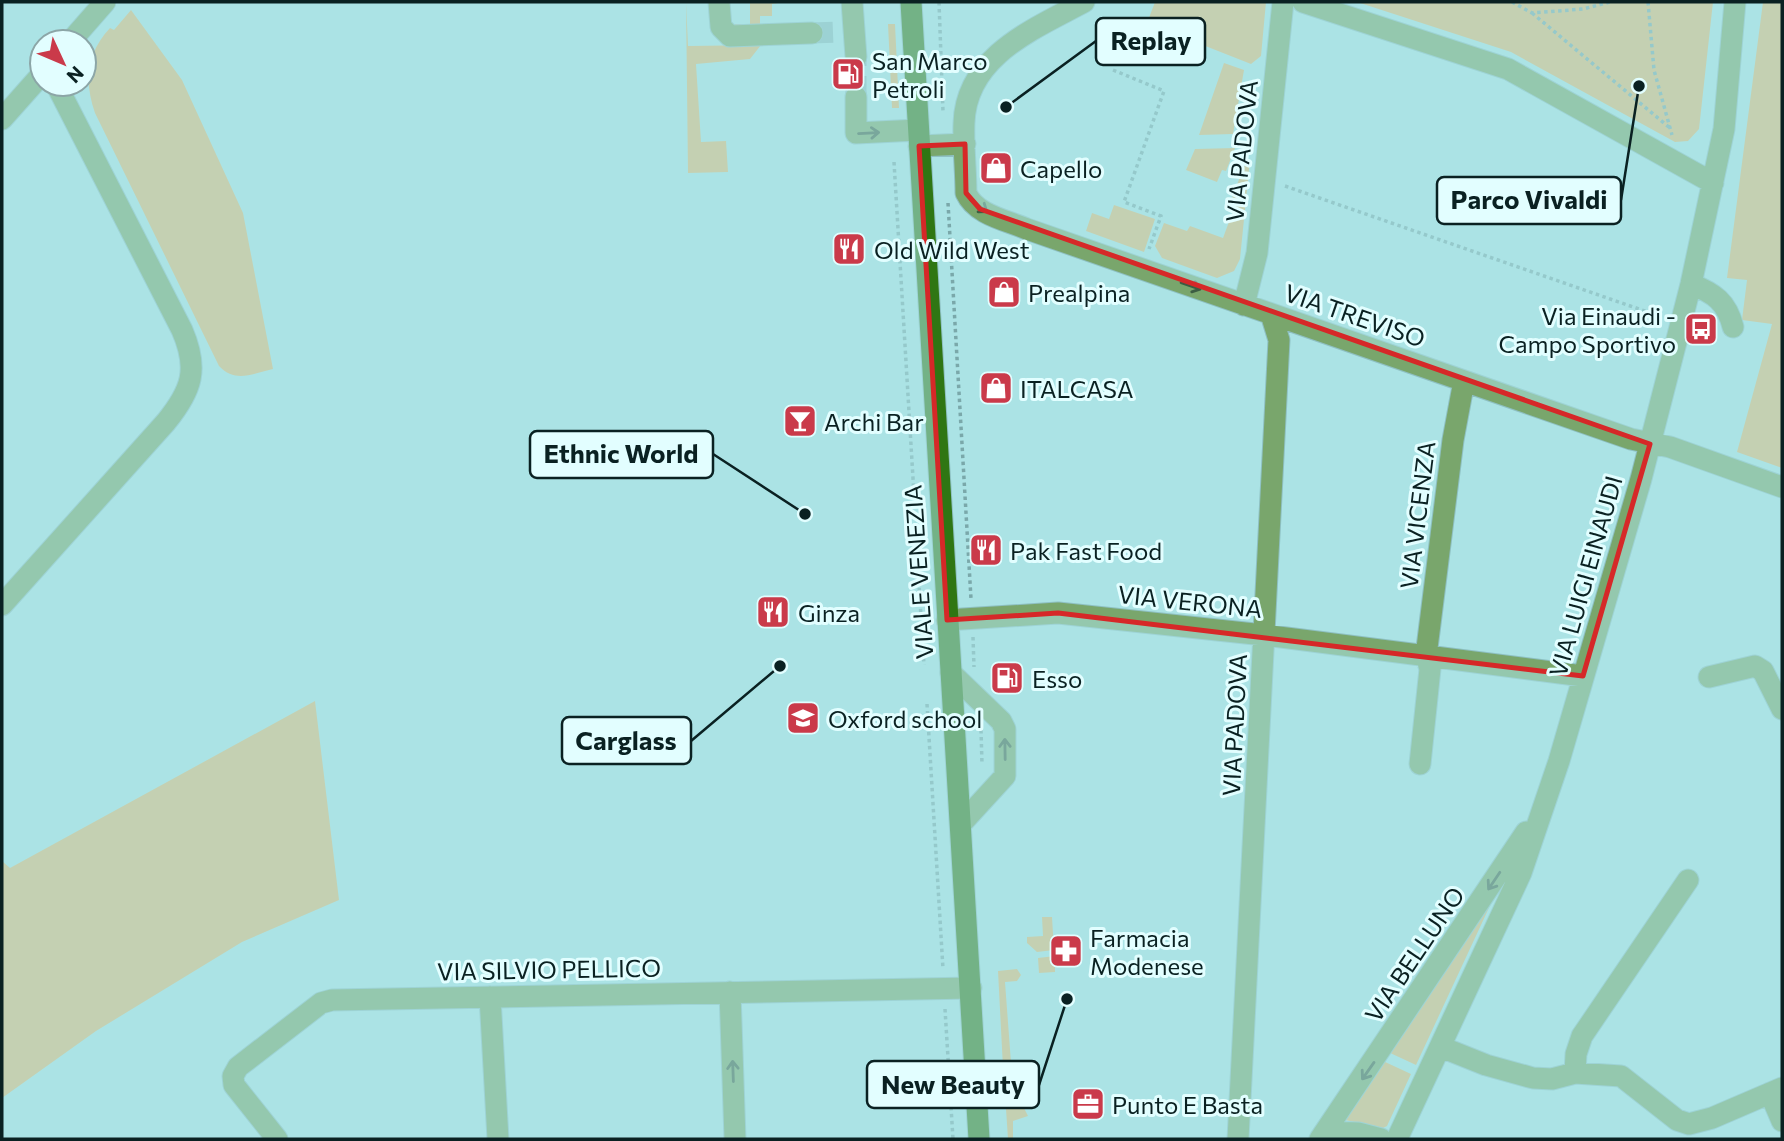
<svg xmlns="http://www.w3.org/2000/svg" width="1784" height="1141" font-family="Commissioner,sans-serif">
<rect width="100%" height="100%" fill="#abe3e5"/>
<path fill="#e3b974" d="M686,2L688,46L761,45L750,59L696,64L701,142L726,141L728,172L688,173Z
M750,2H785L772,4V16H760V31L734,27V24H750Z
M1155,2H1266L1261,56L1251,64L1147,23Z
M1357,2H1713L1699,129L1688,141L1675,142L1511,52Z
M1763,2H1782V468L1737,452L1772,324L1742,320L1747,280L1727,278Z
M131,10L182,80L243,213L273,369C252,374 235,383 219,366L95,113C84,81 86,54 110,28L114,30Z
M888,24H895L899,108H892Z
M1224,63L1244,70L1233,134L1199,135Z
M1235,148L1226,171L1222,170L1217,182L1186,170L1195,149Z
M1250,160L1240,259L1234,271L1217,278L1162,258L1155,246L1164,223L1187,231L1190,226L1223,238L1237,200L1232,197L1246,162Z
M1114,205L1155,219L1144,252L1086,231L1092,213L1109,219Z
M315,701L339,900L242,942L96,1031L2,1098V861L10,868Z
M1494,897L1416,1065L1388,1052Z
M1042,917H1052L1054,950L1037,952L1027,943V937L1043,936Z
M1055,956V972L1039,973L1038,958Z
M1017,969L1021,975L1017,981L1005,982L1012,1076L1023,1077L1027,1082L1024,1085L1004,1087L998,971Z
M1383,1061L1411,1074L1387,1126L1383,1128L1345,1120Z
M1024,1108L1028,1116L1013,1121V1139H1008L1006,1109Z"/>
<g fill="none" stroke-linecap="round" stroke-linejoin="round">
<path stroke="#8bbcbe" stroke-width="21" stroke-dasharray="21 10" stroke-linecap="butt" d="M812,33L838,32
M856,97V57"/>
<defs>
<path id="minor" d="M719,2L721,27L730,36L812,33
M852,2L856,57
M1084,2C1034,29 966,56 964,123C963,146 966,170 966,193C976,215 1006,220 1027,229L1631,439L1670,447L1782,487
M1303,2L1508,69L1713,183
M70,42L105,2
M856,97V133L918,130
M2,119L42,74
M919,146L965,144
M1691,284C1714,293 1727,302 1733,327
M1244,305L1257,253L1283,2
M2,605L166,422C192,390 199,369 182,330L56,84
M947,620L1058,613L1264,635L1583,676
M951,673L1001,721L1005,729V776L961,824
M1709,677L1755,666L1763,671L1782,709
M1420,764L1430,669L1426,656L1453,440L1464,381
M730,992L735,1139
M490,997L498,1139
M1441,1047L1486,1065L1533,1078L1552,1079L1575,1073L1621,1076L1677,1120L1689,1124L1712,1118L1782,1088
M1575,1073L1576,1054L1582,1036L1688,880
M1770,1093L1782,1121
M1325,1132L1358,1133L1381,1139
M277,1139L234,1085L233,1076L238,1067L321,1003L332,1000L971,988
M1238,1139L1279,340L1271,314
M1320,1139L1526,832
M1397,1139L1521,873L1559,761L1641,479L1691,284L1724,129L1735,2"/>
<path id="major" d="M911,2L979,1139"/>
</defs>
<use href="#minor" stroke="#8ec0c2" stroke-width="23"/>
<use href="#major" stroke="#8ec0c2" stroke-width="23"/>
<path stroke="#7aa8aa" stroke-width="3.5" stroke-dasharray="3.5 3.5" stroke-linecap="butt" d="M939,2L943,112
M1512,2L1532,13L1583,9L1610,2
M1648,2L1654,70L1672,135
M1532,13L1670,128
M1113,70L1164,91L1124,202L1161,216L1149,249
M894,162L914,495
M1285,186L1662,317
M948,203L971,599
M916,524V530
M917,553L924,665
M973,637L974,667
M927,704L943,969
M981,730L982,764
M945,1009L953,1139"/>
<use href="#minor" stroke="#79a66c" stroke-width="21"/>
<use href="#major" stroke="#2f7613" stroke-width="21"/>
</g>
<defs><path id="oneway-shaft" d="M-6 0H5M1.5-3L5.5 0L1.5 3" fill="none" stroke-width="1.6" stroke-linecap="round" stroke-linejoin="round" transform="scale(1.75)"/></defs>
<g stroke="#3c5d43">
<use href="#oneway-shaft" transform="translate(869 133) rotate(-3)"/>
<use href="#oneway-shaft" transform="translate(979 206) rotate(36)"/>
<use href="#oneway-shaft" transform="translate(1191 286) rotate(19)"/>
<use href="#oneway-shaft" transform="translate(1005 749) rotate(-91)"/>
<use href="#oneway-shaft" transform="translate(1494 881) rotate(124)"/>
<use href="#oneway-shaft" transform="translate(733 1071) rotate(-92)"/>
<use href="#oneway-shaft" transform="translate(1368 1071) rotate(125)"/>
</g>
<path d="M0 0H1784V1141H0ZM965,144L966,193L980,209L1650,444L1583,676L1058,613L947,620L919,146Z" fill="#abe3e5" fill-opacity=".55" fill-rule="evenodd"/>
<path fill="none" stroke="#d62828" stroke-width="5" stroke-linejoin="round" d="M965,144L966,193L980,209L1650,444L1583,676L1058,613L947,620L919,146Z"/>
<defs>
<symbol id="fuel-square" viewBox="-11 -11 22 22"><rect x="-9" y="-9" width="18" height="18" rx="4" fill="#ca3a4a" stroke="#e2feff"/><path d="M-5.5-6h7V0h2V4h1.3V-2.5L3-4.5l.8-.8L6-3V5H2.5V1h-1V6h-7ZM-4.2-4.7v3.2H.2V-4.7Z" fill="#fff"/></symbol>
<symbol id="shop-square" viewBox="-11 -11 22 22"><rect x="-9" y="-9" width="18" height="18" rx="4" fill="#ca3a4a" stroke="#e2feff"/><path d="M-5-2.5h2.3a2.7 3.5 0 0 1 5.4 0H5L5.5 6h-11ZM-1.5-2.5h3a1.5 2.3 0 0 0-3 0Z" fill="#fff"/></symbol>
<symbol id="restaurant-square" viewBox="-11 -11 22 22"><rect x="-9" y="-9" width="18" height="18" rx="4" fill="#ca3a4a" stroke="#e2feff"/><path d="M-5-6h1v4h1v-4h1v4h1v-4h1v5L-1.5 .5V6h-2V.5L-5-1ZM5-6V6H3V1.5H1.5Q1.5-4 5-6Z" fill="#fff"/></symbol>
<symbol id="bus-square" viewBox="-11 -11 22 22"><rect x="-9" y="-9" width="18" height="18" rx="4" fill="#ca3a4a" stroke="#e2feff"/><path d="M-5-6H5V4H4V6H2V4H-2V6H-4V4H-5ZM-3.5-4V0h7V-4ZM-3.5 1.2v1.5H-2V1.2ZM2 1.2v1.5H3.5V1.2Z" fill="#fff"/></symbol>
<symbol id="bar-square" viewBox="-11 -11 22 22"><rect x="-9" y="-9" width="18" height="18" rx="4" fill="#ca3a4a" stroke="#e2feff"/><path d="M-6-5H6L.8 .8V4.5H3.5V6h-7V4.5H-.8V.8Z" fill="#fff"/></symbol>
<symbol id="school-square" viewBox="-11 -11 22 22"><rect x="-9" y="-9" width="18" height="18" rx="4" fill="#ca3a4a" stroke="#e2feff"/><path d="M0-5L7-2L0 1L-7-2ZM-4 1L0 2.5L4 1V4Q0 6-4 4Z" fill="#fff"/></symbol>
<symbol id="pharmacy-square" viewBox="-11 -11 22 22"><rect x="-9" y="-9" width="18" height="18" rx="4" fill="#ca3a4a" stroke="#e2feff"/><path d="M-2-6h4v4h4v4h-4v4h-4v-4h-4v-4h4Z" fill="#fff"/></symbol>
<symbol id="office-square" viewBox="-11 -11 22 22"><rect x="-9" y="-9" width="18" height="18" rx="4" fill="#ca3a4a" stroke="#e2feff"/><path d="M-6-3h4V-5.5h4V-3h4V5H-6ZM-1-4.5V-3h2v-1.5ZM-6 0V1H6V0Z" fill="#fff"/></symbol>
</defs>
<g fill-rule="evenodd">
<use href="#fuel-square" x="829" y="55" width="38" height="38"/>
<use href="#shop-square" x="977" y="149" width="38" height="38"/>
<use href="#restaurant-square" x="830" y="230" width="38" height="38"/>
<use href="#shop-square" x="985" y="273" width="38" height="38"/>
<use href="#bus-square" x="1682" y="310" width="38" height="38"/>
<use href="#shop-square" x="977" y="369" width="38" height="38"/>
<use href="#bar-square" x="781" y="402" width="38" height="38"/>
<use href="#restaurant-square" x="967" y="531" width="38" height="38"/>
<use href="#restaurant-square" x="754" y="593" width="38" height="38"/>
<use href="#fuel-square" x="988" y="659" width="38" height="38"/>
<use href="#school-square" x="784" y="699" width="38" height="38"/>
<use href="#pharmacy-square" x="1047" y="932" width="38" height="38"/>
<use href="#office-square" x="1069" y="1085" width="38" height="38"/>
</g>
<g text-anchor="middle" dominant-baseline="central" stroke-width="6" stroke-linejoin="round" paint-order="stroke">
<g font-size="24" fill="#0a2122" stroke="#e2feff" text-anchor="start">
<text x="872" y="60">San Marco<tspan x="872" dy="28">Petroli</tspan></text>
<text x="1020" y="168">Capello</text>
<text x="874" y="249">Old Wild West</text>
<text x="1028" y="292">Prealpina</text>
<text x="1676" y="315" text-anchor="end">Via Einaudi -<tspan x="1676" dy="28">Campo Sportivo</tspan></text>
<text x="1020" y="388">ITALCASA</text>
<text x="824" y="421">Archi Bar</text>
<text x="1010" y="550">Pak Fast Food</text>
<text x="798" y="612">Ginza</text>
<text x="1032" y="678">Esso</text>
<text x="828" y="718">Oxford school</text>
<text x="1090" y="937">Farmacia<tspan x="1090" dy="28">Modenese</tspan></text>
<text x="1112" y="1104">Punto E Basta</text>
</g>
<g font-size="24" fill="#0a2122" stroke="#e2feff">
<text transform="translate(1241 151) rotate(-84)">VIA PADOVA</text>
<text transform="translate(1355 315) rotate(19)">VIA TREVISO</text>
<text transform="translate(1417 515) rotate(-83)">VIA VICENZA</text>
<text transform="translate(918 572) rotate(-94)">VIALE VENEZIA</text>
<text transform="translate(1585 576) rotate(-74)">VIA LUIGI EINAUDI</text>
<text transform="translate(1190 601) rotate(6)">VIA VERONA</text>
<text transform="translate(1234 725) rotate(-87)">VIA PADOVA</text>
<text transform="translate(1414 954) rotate(-56)">VIA BELLUNO</text>
<text transform="translate(549 969) rotate(-1)">VIA SILVIO PELLICO</text>
</g>
</g>
<path fill="none" stroke="#0a2122" stroke-width="2.5" d="M1006 107L1096 41M1639 86L1621 200M805 514L713 454M780 666L691 741M1067 999L1039 1085"/>
<g fill="#0a2122" stroke="#e2feff" stroke-width="2.5">
<circle cx="1006" cy="107" r="7"/>
<circle cx="1639" cy="86" r="7"/>
<circle cx="805" cy="514" r="7"/>
<circle cx="780" cy="666" r="7"/>
<circle cx="1067" cy="999" r="7"/>
</g>
<g fill="#e2feff" stroke="#0a2122" stroke-width="2.5">
<rect x="1096" y="18" width="109" height="47" rx="7"/>
<rect x="1437" y="177" width="184" height="47" rx="7"/>
<rect x="530" y="431" width="183" height="47" rx="7"/>
<rect x="562" y="717" width="129" height="47" rx="7"/>
<rect x="867" y="1061" width="172" height="47" rx="7"/>
</g>
<g font-size="26" text-anchor="middle" font-weight="bold" fill="#0a2122">
<text x="1151" y="50">Replay</text>
<text x="1529" y="209">Parco Vivaldi</text>
<text x="621" y="463">Ethnic World</text>
<text x="626" y="750">Carglass</text>
<text x="953" y="1094">New Beauty</text>
</g>
<rect width="1784" height="1141" fill="none" stroke="#0a2122" stroke-width="7"/>
<g transform="translate(63 63) rotate(134)"><circle r="33" fill="#e2feff" stroke="#8ca6a7" stroke-width="2"/>
<path d="M0-5L12 26L0 18L-12 26Z" fill="#ca3a4a"/>
<text y="-10" font-size="19" font-weight="bold" text-anchor="middle" fill="#0a2122">N</text>
</g>
</svg>
